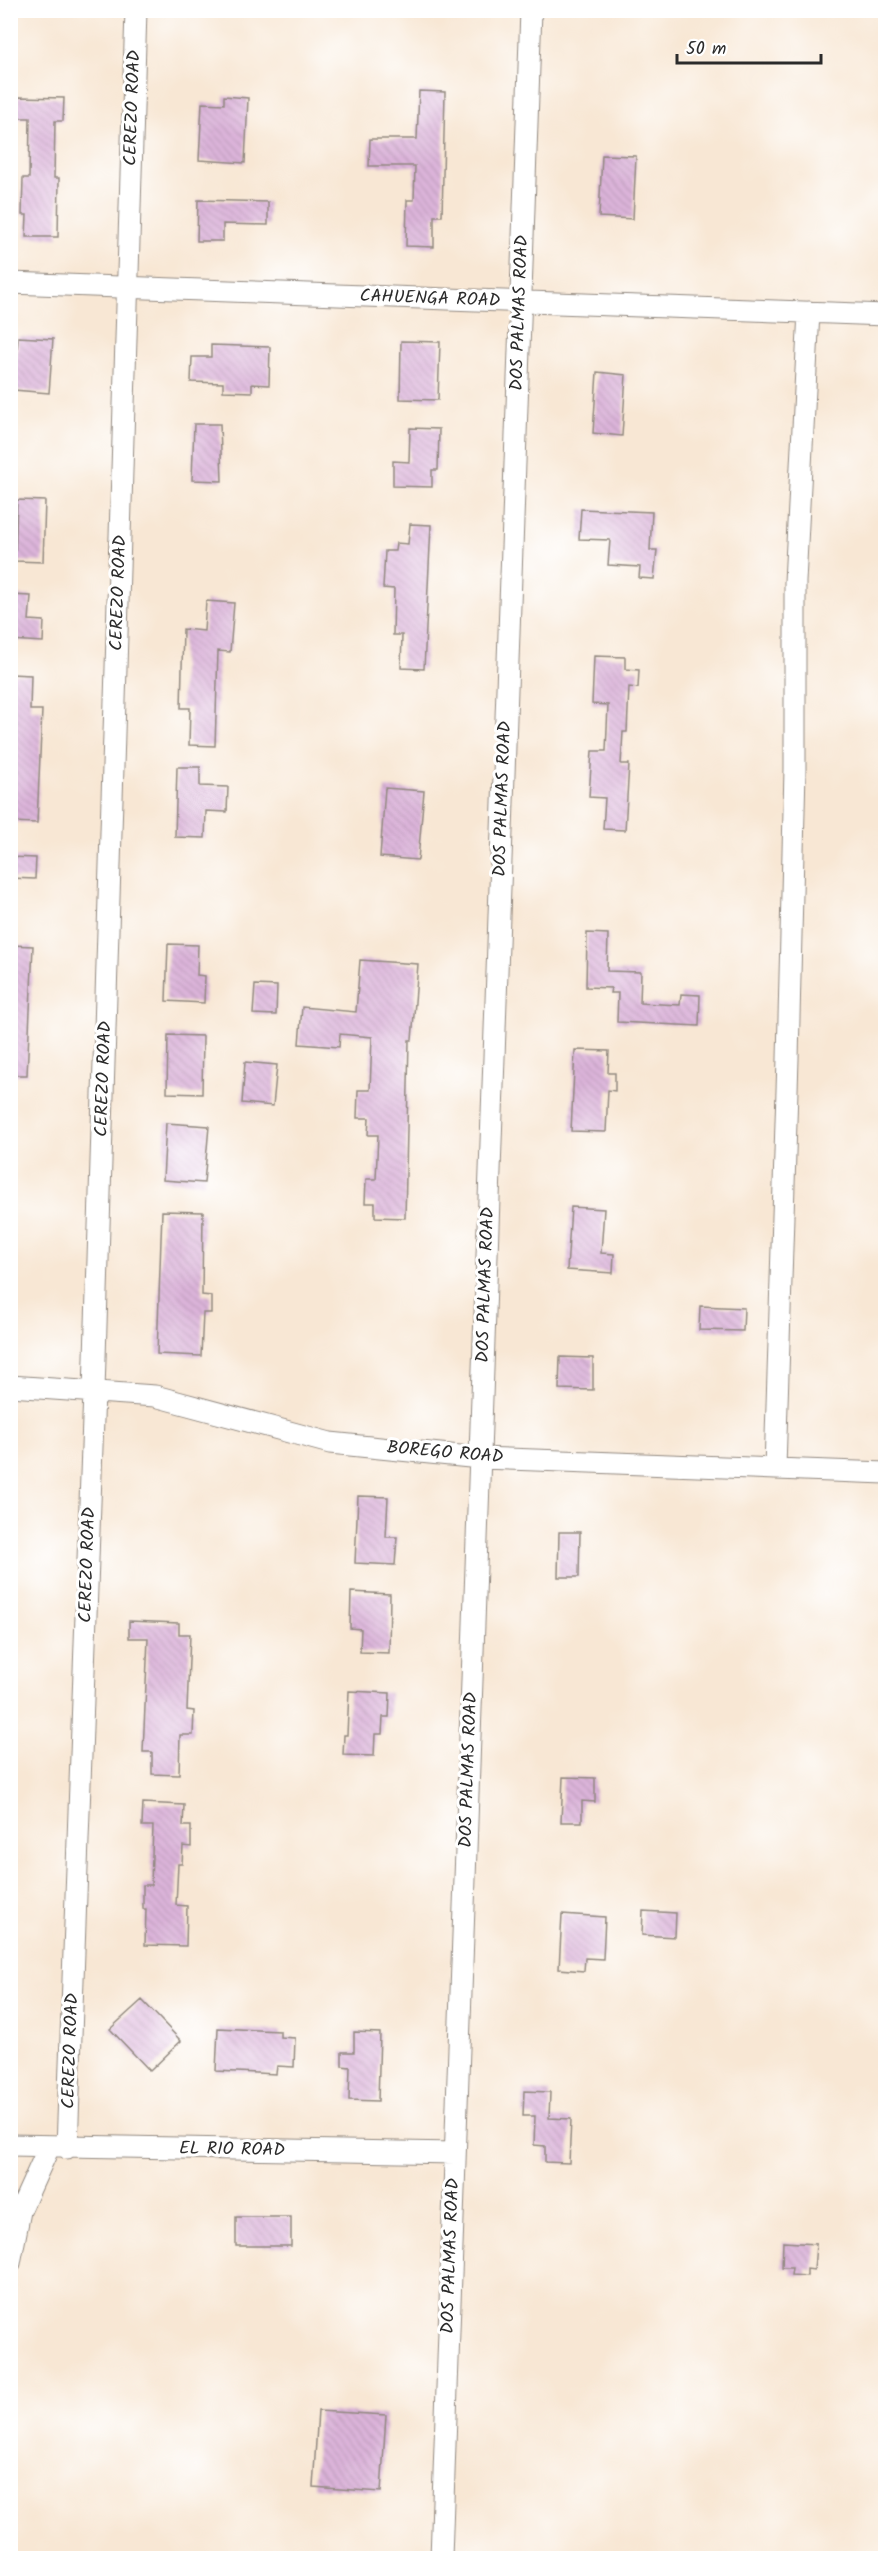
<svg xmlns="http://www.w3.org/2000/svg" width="896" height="2569" font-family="Kalam,sans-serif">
<defs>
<pattern id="building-back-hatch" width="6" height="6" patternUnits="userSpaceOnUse" patternTransform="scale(1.5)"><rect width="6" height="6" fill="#dcb4da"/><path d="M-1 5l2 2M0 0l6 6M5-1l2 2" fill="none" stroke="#bd9bbb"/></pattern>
</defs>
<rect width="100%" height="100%" fill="#fff"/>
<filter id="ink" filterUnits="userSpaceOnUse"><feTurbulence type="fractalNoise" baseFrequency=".0167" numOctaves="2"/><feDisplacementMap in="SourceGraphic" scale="12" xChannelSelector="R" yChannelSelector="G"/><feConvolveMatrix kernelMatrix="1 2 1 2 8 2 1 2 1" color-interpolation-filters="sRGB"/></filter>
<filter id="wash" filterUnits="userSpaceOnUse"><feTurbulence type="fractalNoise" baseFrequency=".008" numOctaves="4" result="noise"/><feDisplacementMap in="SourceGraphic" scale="24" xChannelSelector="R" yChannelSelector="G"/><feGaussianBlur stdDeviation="1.35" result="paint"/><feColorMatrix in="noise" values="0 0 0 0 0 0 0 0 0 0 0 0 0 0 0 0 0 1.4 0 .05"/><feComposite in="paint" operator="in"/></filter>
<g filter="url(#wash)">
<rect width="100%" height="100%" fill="#f8e7d4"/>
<g id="blocks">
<path fill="url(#building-back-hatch)" d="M419,91L445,92L442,216H434V247L406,246L407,200H414L415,166H369L370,139H417Z
M224,96L248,98L245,163L199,160L202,103L224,104Z
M18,97L64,98L63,121H55L54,178H59L58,237H26L27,215H22L23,178H29L30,118H18Z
M602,155L636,156L633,219L599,217Z
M198,200L268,202V225L223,224V241H197Z
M18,337L53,339L49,393L14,390Z
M401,341L440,342L438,400L400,399Z
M211,345L270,347L269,385L252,384V392L223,391V383L191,382L192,357H211Z
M597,372L626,375L622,436L593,433Z
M194,424H220L222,481L192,480Z
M410,428L439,429L438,470H432V487L393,486V461L409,462Z
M17,500L45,501L43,562L15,561Z
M581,509L652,512L650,550H657L654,579L639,578L640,567L608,565L610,540L579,539Z
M410,524L431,525L424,669L401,668L402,635H393L394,589L383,588L385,551H395L396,543L408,544Z
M10,595L31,596L29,620L44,621L43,642L10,640Z
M206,601L234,603L230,652L218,651L215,746L189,745L190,708H181L183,629L204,631Z
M594,656L625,657V669L639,670L638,688L629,687L627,732H623L621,764H629L625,830L603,829L605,798L589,797L592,751H606L608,705L592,704Z
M10,674L31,675L30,710H42L37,823L10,822Z
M177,767H200V786L228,787L227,812L206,811L205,838L175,837Z
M385,788L424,791L418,860L380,857Z
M10,857L36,858L35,879L10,878Z
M587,933L608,934L607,971L641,972L640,1003L680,1005L681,994L700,995L699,1026L617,1022L618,993H610L611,988L586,987Z
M168,944L198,945L197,975L205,976L204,1003L166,1001Z
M10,945L33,946L27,1075H10Z
M360,960L418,964L412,1040H409L405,1218L375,1217V1203H365L366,1179H376L378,1135H368L369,1118H357L358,1090H370L372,1037L340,1034L339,1047L299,1044L302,1007L356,1012Z
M255,985L277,986L276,1015L253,1014Z
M168,1035L203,1036L202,1094L167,1093Z
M575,1050L609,1051L608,1073H615V1091L608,1090L606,1132L571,1131Z
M245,1062L277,1065L273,1106L242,1103Z
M166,1123L209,1126L204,1183L163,1180Z
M571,1207L604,1209L601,1253L614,1254L613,1273L567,1270Z
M162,1211L203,1212L202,1295L211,1296V1313H203L201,1356L157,1354Z
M700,1306L744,1308L743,1331L699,1330Z
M560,1357L593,1358V1390L559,1389Z
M358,1496L388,1497L386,1537H397L395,1565L355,1563Z
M559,1532H580L579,1577H558Z
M351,1592L390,1594L389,1653L360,1652L361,1629L350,1628Z
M129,1621L179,1623V1634H190L187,1710L194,1711L193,1735H180L179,1775L152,1774V1752H143L148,1638H129Z
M349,1691L390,1693L389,1717H383L382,1734H375L374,1756L343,1755L344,1735H347Z
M563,1777L595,1778V1802L582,1801V1822H561Z
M143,1803L184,1805L183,1826H191V1847L183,1846L182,1864H178L176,1905L187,1906L186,1946L145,1945L146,1909H143V1885H151L153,1826H142Z
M643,1911L676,1913L675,1937L642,1935Z
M562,1914L605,1917L603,1959L585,1958L584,1971L559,1969Z
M142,2000L181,2041L150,2071L110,2029Z
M218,2028L280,2031V2037L295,2038L294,2067L277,2066L276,2074L216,2071Z
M354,2032L380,2033L378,2101L349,2100L350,2067L342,2066V2052H354Z
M524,2091L550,2092L549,2118L571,2119L569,2163L545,2162V2146L534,2145L535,2116H523Z
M236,2217H291V2246H236Z
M783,2242L816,2244L814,2270L807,2269V2276L791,2275L792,2268H782Z
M318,2411L386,2415L381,2492L313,2487Z"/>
</g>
</g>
<g filter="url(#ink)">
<use href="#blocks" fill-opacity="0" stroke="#928980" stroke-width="1.5"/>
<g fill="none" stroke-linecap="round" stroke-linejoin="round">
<defs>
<path id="minor" d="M10,283L886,315
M10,1386L155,1396L330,1443L480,1458L886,1473
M775,1468L788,1059L795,769V582L809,312
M10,2145L455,2153
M67,2148L94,1391L136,10
M10,2263L20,2211L49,2147
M441,2558L531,10"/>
</defs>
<use href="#minor" stroke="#928980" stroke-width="23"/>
<use href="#minor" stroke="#fff" stroke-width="21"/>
</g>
</g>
<g text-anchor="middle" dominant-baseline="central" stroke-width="6" stroke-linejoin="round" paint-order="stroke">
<g font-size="18" fill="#2b2b2b" stroke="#fff">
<text transform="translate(133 108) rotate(-88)">CEREZO ROAD</text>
<text transform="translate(430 299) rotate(2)">CAHUENGA ROAD</text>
<text transform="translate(520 313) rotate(-88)">DOS PALMAS ROAD</text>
<text transform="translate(119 593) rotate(-88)">CEREZO ROAD</text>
<text transform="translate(503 799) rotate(-88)">DOS PALMAS ROAD</text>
<text transform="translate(104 1079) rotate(-88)">CEREZO ROAD</text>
<text transform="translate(486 1285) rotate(-88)">DOS PALMAS ROAD</text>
<text transform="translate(445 1453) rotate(5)">BOREGO ROAD</text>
<text transform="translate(88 1565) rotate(-88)">CEREZO ROAD</text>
<text transform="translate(469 1770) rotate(-88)">DOS PALMAS ROAD</text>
<text transform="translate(71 2051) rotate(-88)">CEREZO ROAD</text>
<text transform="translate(232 2150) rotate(1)">EL RIO ROAD</text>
<text transform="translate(451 2256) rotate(-88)">DOS PALMAS ROAD</text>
</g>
</g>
<rect width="896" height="2569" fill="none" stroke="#fff" stroke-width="36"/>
<path d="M677 54v9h144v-9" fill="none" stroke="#2b2b2b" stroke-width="3"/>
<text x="686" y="54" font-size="18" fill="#2b2b2b" stroke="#ffffff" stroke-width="4.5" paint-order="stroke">50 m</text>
</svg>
